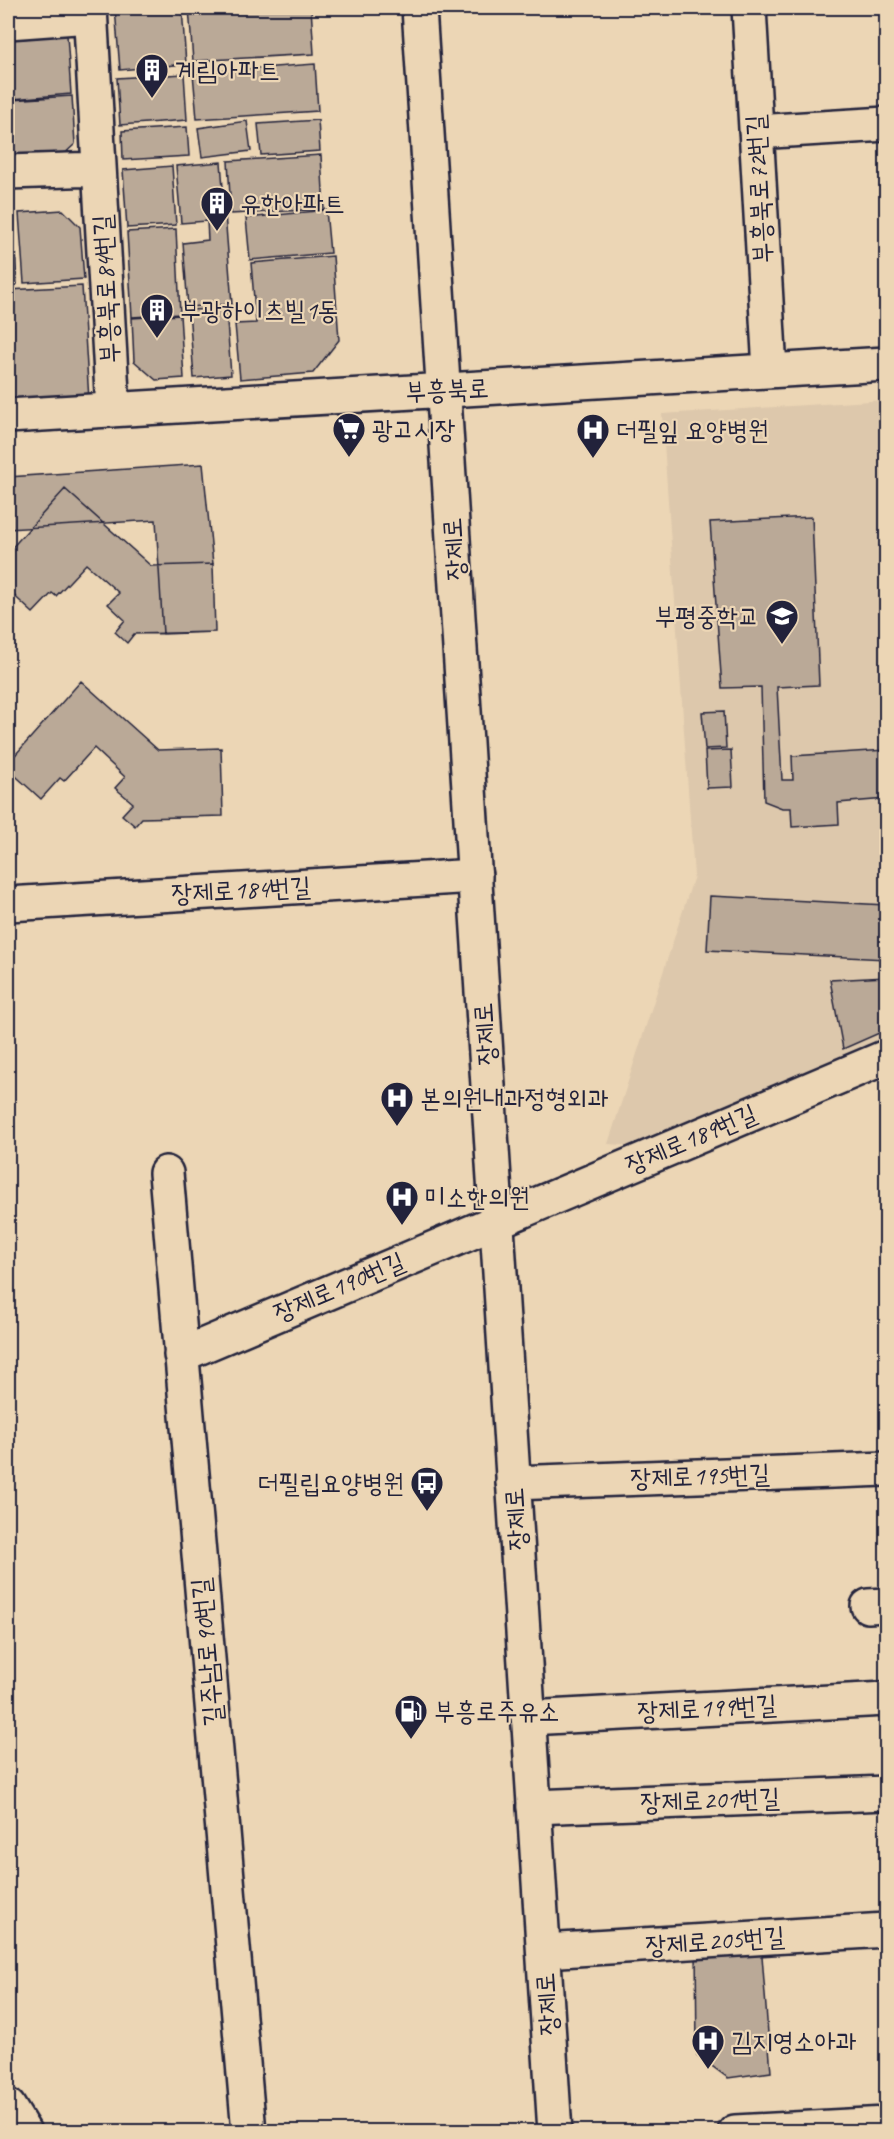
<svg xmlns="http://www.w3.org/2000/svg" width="894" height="2139" font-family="Caveat,'Poor Story',sans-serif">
<rect width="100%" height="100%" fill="#ecd6b5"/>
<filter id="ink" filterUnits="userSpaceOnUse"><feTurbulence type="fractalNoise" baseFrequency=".0167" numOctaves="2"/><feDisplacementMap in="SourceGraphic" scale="12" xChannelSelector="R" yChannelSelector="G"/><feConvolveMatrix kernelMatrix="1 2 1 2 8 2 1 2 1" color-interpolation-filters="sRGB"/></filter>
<g filter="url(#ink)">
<path fill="#ddc8ac" d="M886,400V1037L637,1146L608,1144L694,876L662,414Z"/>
<path fill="#baa997" stroke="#22223b" stroke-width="1.5" d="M115,8H182L186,64L120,70Z
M189,8H311L314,54L193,61Z
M67,35L71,94L12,99L8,40Z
M315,64L318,111L197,119L193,73Z
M184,74L187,120L120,125L117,78Z
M72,96L75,144L62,156L15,159L11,100Z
M318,120L320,151L261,155L258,124Z
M247,121L251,151L202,157L198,128Z
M187,127L189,156L123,160L122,131Z
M321,155L324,209L231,214L228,161Z
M221,162L232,304L188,307L183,243L208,240L207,221L181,223L176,166Z
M172,166L176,225L127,228L123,170Z
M63,210L80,227L84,279L24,283L19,213Z
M326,210L330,253L250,260L246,218Z
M13,211L17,284L8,285V212Z
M176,229L180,314L132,317L127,232Z
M333,256L339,340L313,373L240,379L235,324L256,323L251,263Z
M82,286L89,400L8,405V290Z
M226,308L231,375L194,378L189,310Z
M180,315L184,378L156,380L134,361L132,318Z
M203,464L213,564L215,632L163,634L156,520L8,529V477Z
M65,489L151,566L213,564L215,632L134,634L127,643L115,632L125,620L108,604L119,593L86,564L56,596L52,593L33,613L8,590V552Z
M812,517L819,685L777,687L782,780H793L792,756L886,750V799L838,803L839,824L792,827L791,808H782L764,801L761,687L722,688L710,522Z
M81,681L158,750L221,748L223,816L142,818L135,826L122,815L133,803L115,788L125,777L94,748L64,781L60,778L41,799L8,769V763Z
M724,711L726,748L705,749L702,712Z
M731,750L733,787L707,788L705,751Z
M710,896L886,905V959L707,950Z
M886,977V1030L843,1049L830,980Z
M761,1943L771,2072L728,2078L697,2055L696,1946Z"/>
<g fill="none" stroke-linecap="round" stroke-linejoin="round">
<defs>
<path id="minor" d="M90,8L113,410
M749,8L770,370
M8,22L90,16
M756,132L886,124
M8,172L99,169
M8,416L886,364
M8,904L475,876
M166,1173L249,2132
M181,1355L886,1057
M513,1483L886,1469
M868,1606L886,1605
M528,1718L886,1699
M534,1807L886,1793
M544,1951L886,1930
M8,2106L24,2132
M735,2132L886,2124"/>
<path id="major" d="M419,8L555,2132"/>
</defs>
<use href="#minor" stroke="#22223b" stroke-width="38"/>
<use href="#major" stroke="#22223b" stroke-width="38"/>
<use href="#minor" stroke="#ecd6b5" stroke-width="33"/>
<use href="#major" stroke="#ecd6b5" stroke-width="33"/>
</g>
</g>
<defs>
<symbol id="building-pin" viewBox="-11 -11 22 30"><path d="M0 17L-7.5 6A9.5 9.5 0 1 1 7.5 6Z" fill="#22223b" stroke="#ecd6b5"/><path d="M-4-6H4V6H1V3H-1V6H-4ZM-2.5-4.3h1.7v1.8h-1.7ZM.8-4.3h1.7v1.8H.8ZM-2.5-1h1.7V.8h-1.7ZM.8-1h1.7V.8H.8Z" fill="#fff"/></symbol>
<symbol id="supermarket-pin" viewBox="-11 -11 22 30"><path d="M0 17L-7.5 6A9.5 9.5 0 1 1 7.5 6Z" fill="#22223b" stroke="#ecd6b5"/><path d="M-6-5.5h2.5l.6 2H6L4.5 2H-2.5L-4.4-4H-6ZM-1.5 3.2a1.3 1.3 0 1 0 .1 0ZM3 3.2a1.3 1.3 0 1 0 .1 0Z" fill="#fff"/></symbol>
<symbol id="hospital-pin" viewBox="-11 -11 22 30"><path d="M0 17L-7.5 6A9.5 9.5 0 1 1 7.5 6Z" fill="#22223b" stroke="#ecd6b5"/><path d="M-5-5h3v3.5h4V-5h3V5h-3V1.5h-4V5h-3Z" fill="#fff"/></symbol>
<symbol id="school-pin" viewBox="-11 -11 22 30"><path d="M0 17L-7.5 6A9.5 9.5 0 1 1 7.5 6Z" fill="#22223b" stroke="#ecd6b5"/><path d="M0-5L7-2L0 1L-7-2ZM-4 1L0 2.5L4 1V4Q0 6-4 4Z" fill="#fff"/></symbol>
<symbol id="bus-pin" viewBox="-11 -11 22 30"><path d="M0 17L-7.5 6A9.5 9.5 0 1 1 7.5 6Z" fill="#22223b" stroke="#ecd6b5"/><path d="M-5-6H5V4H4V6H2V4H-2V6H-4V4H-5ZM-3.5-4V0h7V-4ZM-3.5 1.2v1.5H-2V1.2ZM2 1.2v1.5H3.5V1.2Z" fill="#fff"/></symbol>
<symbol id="fuel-pin" viewBox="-11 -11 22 30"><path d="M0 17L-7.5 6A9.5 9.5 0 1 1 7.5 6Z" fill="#22223b" stroke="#ecd6b5"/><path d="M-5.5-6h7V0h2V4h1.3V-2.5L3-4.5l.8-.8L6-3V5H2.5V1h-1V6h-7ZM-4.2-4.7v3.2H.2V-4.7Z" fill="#fff"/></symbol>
</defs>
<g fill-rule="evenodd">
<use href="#building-pin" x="133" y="51" width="38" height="52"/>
<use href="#building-pin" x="198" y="184" width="38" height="52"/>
<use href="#building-pin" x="138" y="291" width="38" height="52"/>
<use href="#supermarket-pin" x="330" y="410" width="38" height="52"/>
<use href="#hospital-pin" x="574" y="411" width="38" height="52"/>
<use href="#school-pin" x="763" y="597" width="38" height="52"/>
<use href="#hospital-pin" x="378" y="1079" width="38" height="52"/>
<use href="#hospital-pin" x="383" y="1178" width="38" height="52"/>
<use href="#bus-pin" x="408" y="1464" width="38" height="52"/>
<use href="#fuel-pin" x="392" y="1692" width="38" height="52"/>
<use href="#hospital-pin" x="689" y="2022" width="38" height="52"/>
</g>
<g text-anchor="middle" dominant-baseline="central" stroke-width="4.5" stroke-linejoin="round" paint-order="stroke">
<g font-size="26" fill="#22223b" stroke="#ecd6b5" text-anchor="start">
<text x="175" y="70">계림아파트</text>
<text x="240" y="203">유한아파트</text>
<text x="180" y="310">부광하이츠빌1동</text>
<text x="372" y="429">광고시장</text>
<text x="616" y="430">더필잎 요양병원</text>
<text x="759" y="616" text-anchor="end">부평중학교</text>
<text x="420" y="1098">본의원내과정형외과</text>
<text x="425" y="1197">미소한의원</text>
<text x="404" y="1483" text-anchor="end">더필립요양병원</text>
<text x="434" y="1711">부흥로주유소</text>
<text x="731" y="2041">김지영소아과</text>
</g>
<g font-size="26" fill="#22223b" stroke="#ecd6b5">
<text transform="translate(759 189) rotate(-93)">부흥북로72번길</text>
<text transform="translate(106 289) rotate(-93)">부흥북로84번길</text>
<text transform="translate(447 390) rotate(-3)">부흥북로</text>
<text transform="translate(454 549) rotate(-94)">장제로</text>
<text transform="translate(241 890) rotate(-3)">장제로184번길</text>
<text transform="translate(485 1034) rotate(-94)">장제로</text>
<text transform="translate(691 1139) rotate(-23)">장제로189번길</text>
<text transform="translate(339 1287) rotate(-23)">장제로190번길</text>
<text transform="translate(700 1476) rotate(-2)">장제로195번길</text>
<text transform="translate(516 1519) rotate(-94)">장제로</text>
<text transform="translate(207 1652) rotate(-95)">길주남로90번길</text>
<text transform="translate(707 1708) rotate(-3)">장제로199번길</text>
<text transform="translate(710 1800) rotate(-2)">장제로201번길</text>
<text transform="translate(715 1941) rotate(-4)">장제로205번길</text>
<text transform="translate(547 2004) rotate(-94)">장제로</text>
</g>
</g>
<rect width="894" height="2139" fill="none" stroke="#ecd6b5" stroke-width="30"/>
<rect x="15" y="15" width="864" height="2109" fill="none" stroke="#22223b" stroke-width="2" filter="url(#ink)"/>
</svg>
